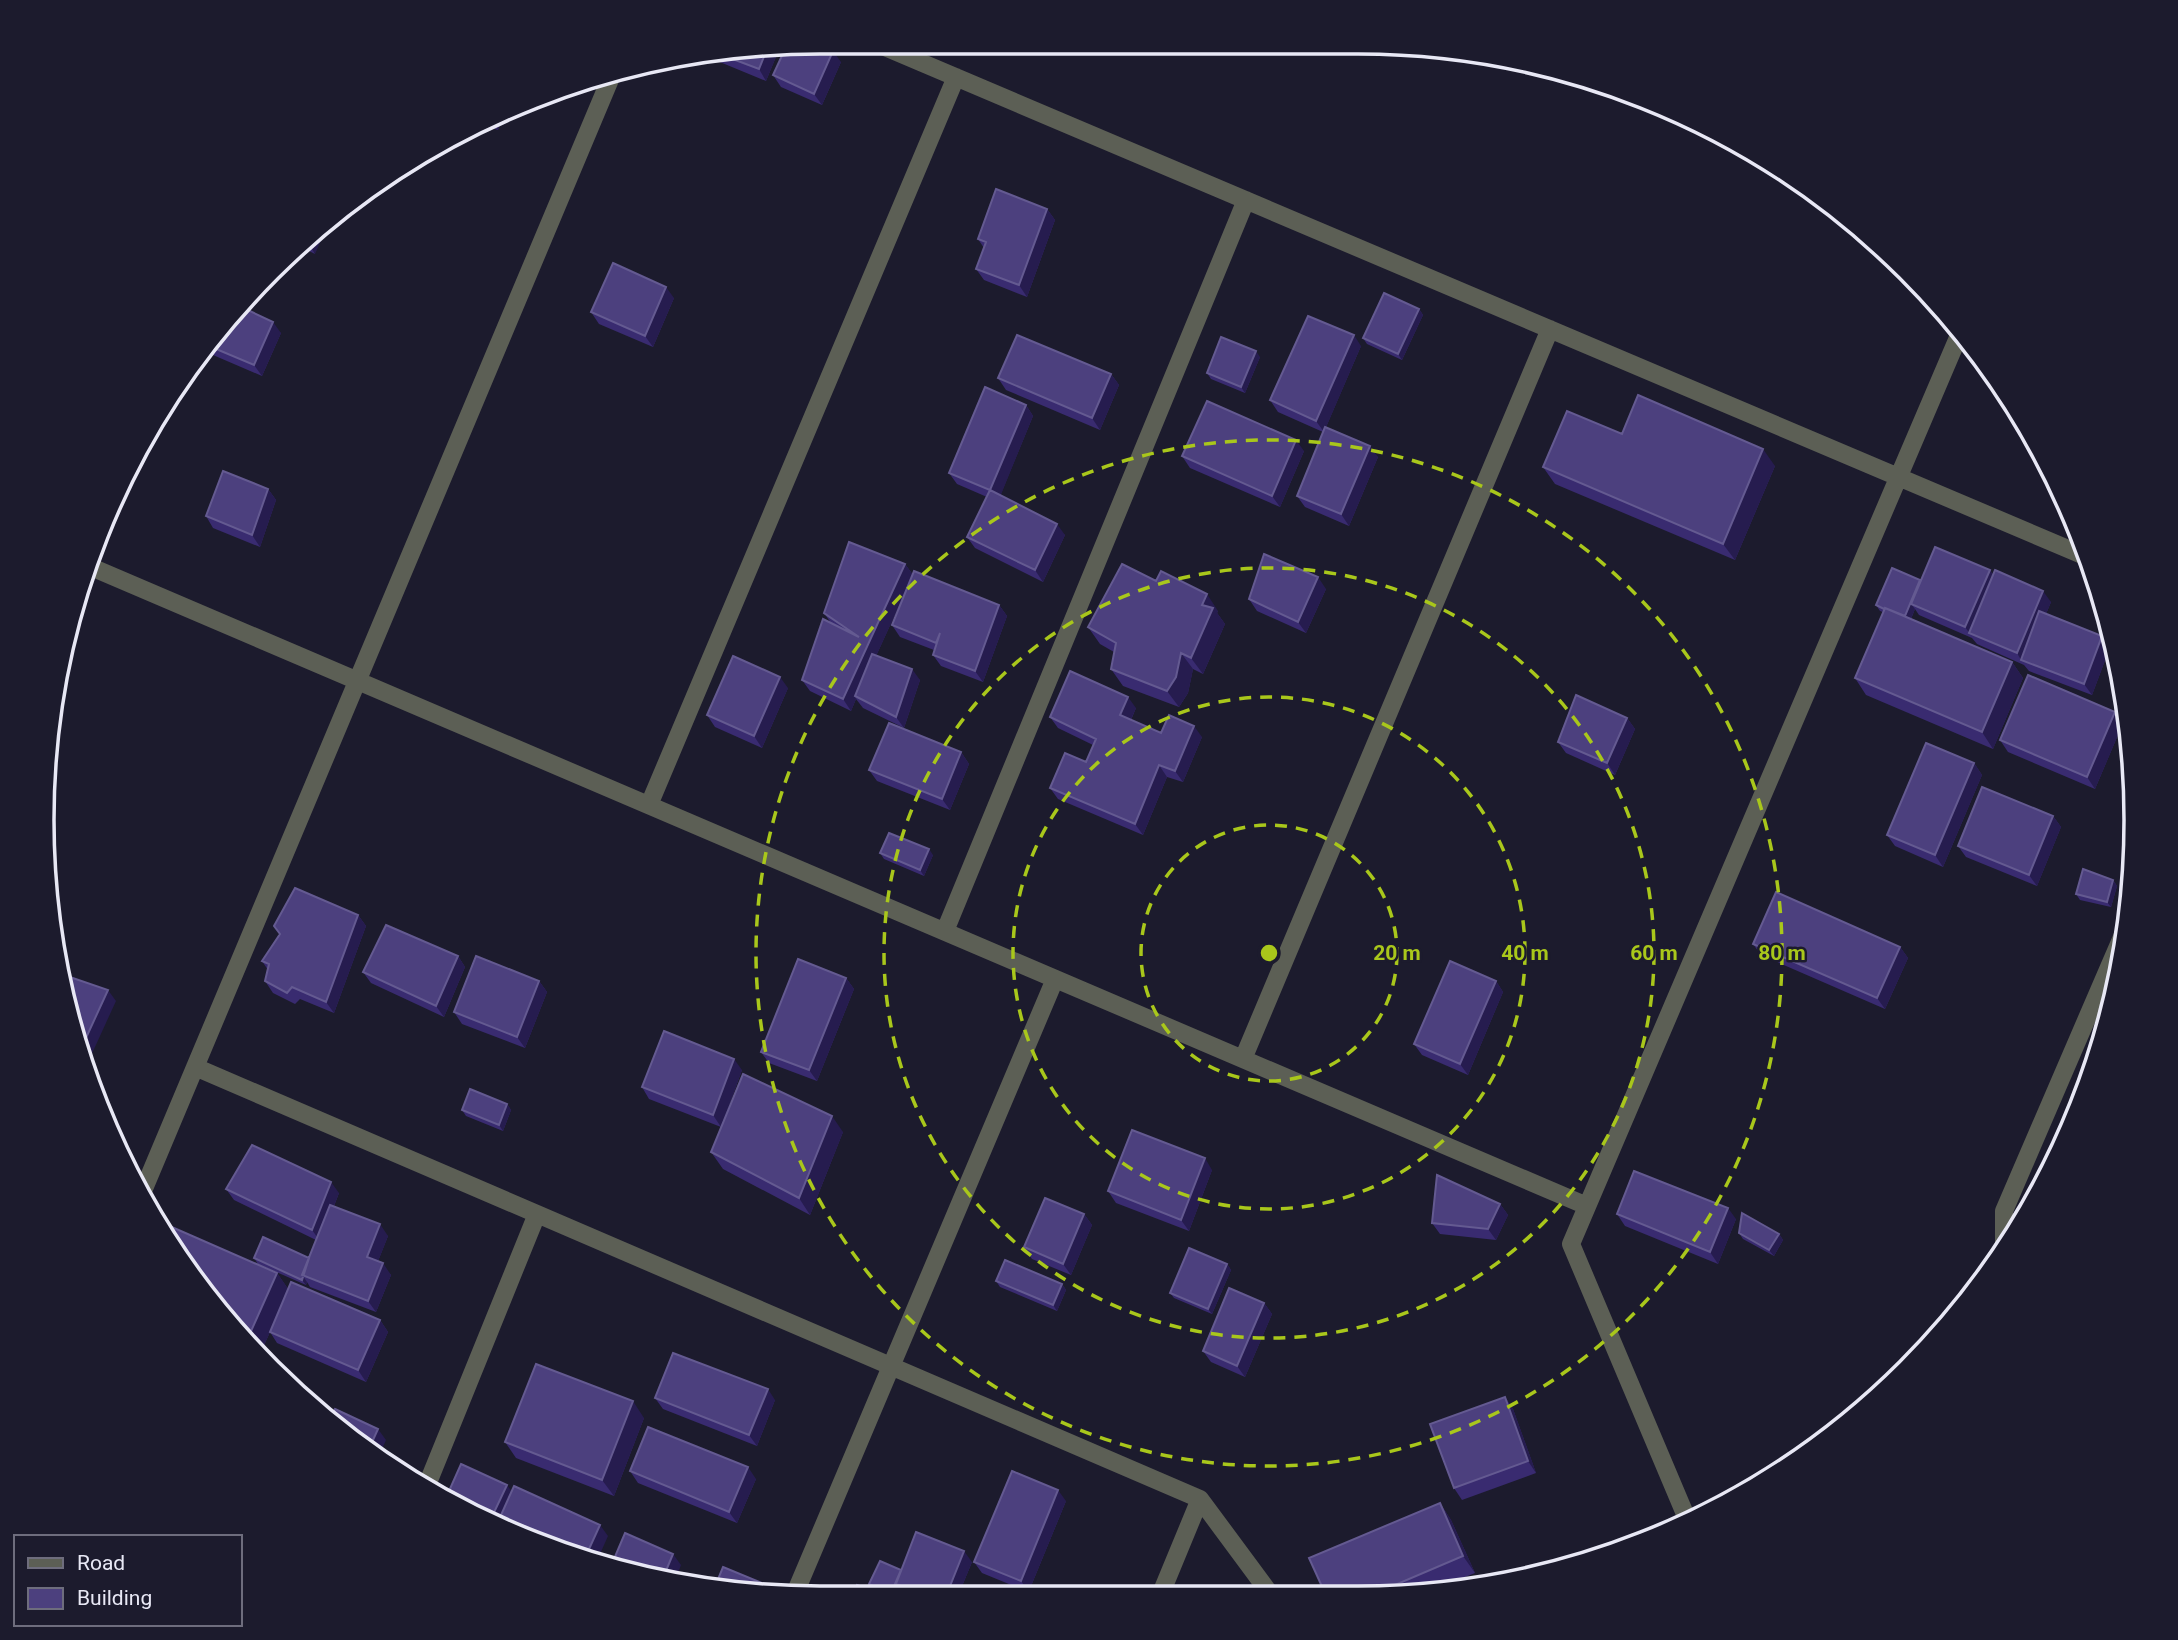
<svg xmlns="http://www.w3.org/2000/svg" width="2178" height="1640" font-family="Roboto,sans-serif">
<rect width="100%" height="100%" fill="#1c1b2d"/>
<g fill="none" stroke-linecap="round" stroke-linejoin="round">
<path stroke="#5c5f55" stroke-width="18" d="M873,42L2087,557
M91,567L1587,1206
M649,805L956,77
M945,931L1246,200
M1243,1059L1550,329
M195,1067L1200,1499L1268,1591
M143,1191L614,70
M2004,1253V1211L2125,930
M425,1490L537,1214
M1688,1521L1571,1244L1960,333
M796,1591L1055,979
M1162,1591L1200,1499"/>
</g>
<path fill="#392b70" d="M780,47L766,81L715,60L712,56Z
M841,62L822,105L781,87L773,75Z
M503,116L498,130L484,124Z
M1047,209L1055,220L1027,297L984,280L976,269L984,248L978,239Z
M307,235L315,254L297,245Z
M674,298L653,347L599,324L591,312Z
M235,307L281,333L262,376L213,355L208,348Z
M1419,309L1423,315L1402,360L1367,344L1363,338Z
M1361,346L1326,427L1378,457L1349,526L1305,507L1297,496L1323,432L1278,412L1270,400Z
M1260,357L1245,393L1211,379L1207,373Z
M1111,374L1119,385L1100,430L1006,390L998,378Z
M1026,405L1033,416L1000,496L1065,535L1043,582L975,548L967,537L987,497L957,484L949,473Z
M1622,434L1775,466L1735,560L1555,484L1543,467Z
M1304,451L1280,507L1190,468L1182,456Z
M268,489L276,500L260,547L213,528L206,516Z
M905,564L913,575L876,656L920,680L904,728L863,708L856,699L851,711L810,691L802,680L831,623L824,613Z
M1993,575L2051,602L2046,614L2102,636L2110,647L2092,695L2029,671L2024,665L1977,644L1972,638L1919,615L1915,609L1911,619L2012,662L2023,678L1993,749L1866,695L1855,678L1883,612L1880,611L1876,605L1921,581Z
M1326,589L1306,633L1257,611L1249,599Z
M999,605L1007,616L983,682L941,666L933,655L934,650L900,637L892,625Z
M1218,611L1217,613L1225,624L1203,674L1193,669L1188,693L1179,707L1123,686L1111,669L1114,652L1100,644L1088,627Z
M788,688L762,748L715,727L707,715Z
M1136,708L1131,720L1161,733L1202,737L1183,782L1167,777L1143,835L1058,799L1050,788L1086,762L1093,745L1058,728L1050,717Z
M2115,712L2123,723L2095,789L2008,752L2000,740Z
M1627,718L1635,729L1615,775L1566,753L1558,742Z
M961,752L969,764L950,810L877,781L869,770Z
M1974,763L1982,775L1943,867L1895,846L1887,835Z
M2053,816L2061,827L2037,886L1966,857L1958,846Z
M880,853L933,855L924,876L884,859Z
M2113,880L2117,886L2111,907L2080,900L2076,894Z
M358,915L366,926L334,1013L300,999L295,1004L273,993L265,981L268,970L262,961L280,934L274,926Z
M1753,944L1900,947L1908,958L1885,1009L1761,955Z
M458,956L465,967L444,1017L371,983L363,972Z
M846,978L854,989L817,1081L769,1063L761,1052Z
M539,981L547,992L525,1048L462,1024L454,1012Z
M1496,981L1503,992L1468,1075L1422,1055L1414,1044Z
M742,1070L721,1127L649,1099L642,1087Z
M507,1104L511,1110L503,1131L466,1116L462,1110Z
M843,1132L810,1215L723,1169L711,1152Z
M1212,1170L1189,1231L1116,1203L1108,1191Z
M226,1189L339,1193L334,1206L388,1236L378,1261L391,1275L376,1312L310,1287L307,1282L306,1285L258,1264L254,1258H309L316,1240L234,1200Z
M1500,1204L1508,1215L1496,1240L1440,1234L1432,1223Z
M1084,1214L1092,1225L1071,1275L1032,1259L1024,1247Z
M1617,1214L1736,1219L1718,1264L1625,1226Z
M1739,1233L1779,1234L1783,1240L1774,1256L1743,1239Z
M173,1253L277,1273L288,1289L380,1320L388,1332L366,1382L277,1343L270,1332L261,1352Z
M1227,1264L1231,1270L1212,1314L1174,1298L1170,1293Z
M996,1281L1062,1284L1066,1290L1057,1311L1000,1287Z
M1264,1303L1272,1314L1245,1377L1211,1362L1203,1351Z
M1505,1397L1513,1409L1536,1473L1462,1500L1454,1488Z
M655,1398L775,1400L757,1446L663,1409Z
M644,1418L614,1496L516,1458L505,1442Z
M630,1471L756,1479L737,1523L638,1483Z
M1066,1501L1029,1591H1026L982,1573L974,1562Z
M1440,1503L1451,1520L1475,1573L1431,1591H1324Z
M972,1562L960,1591H901L900,1590L899,1591H875L873,1590L869,1584L901,1570Z"/>
<path fill="#261c4f" d="M780,47L766,81L759,69L767,49Z
M833,51L841,62L822,105L814,94Z
M503,116L498,130L492,121Z
M1047,209L1055,220L1027,297L1019,285Z
M331,218L315,254L308,242L312,231Z
M666,287L674,298L653,347L645,336Z
M1419,309L1423,315L1402,360L1398,354Z
M273,322L281,333L262,376L254,365Z
M1354,335L1361,346L1324,432L1316,421Z
M1256,351L1260,357L1245,393L1241,387Z
M1111,374L1119,385L1100,430L1092,418Z
M1026,405L1033,416L998,502L990,490Z
M1296,440L1304,451L1280,507L1272,496Z
M1370,446L1378,457L1349,526L1341,514Z
M1763,449L1775,466L1735,560L1723,544Z
M268,489L276,500L260,547L252,535Z
M1057,524L1065,535L1043,582L1035,570Z
M905,564L913,575L857,698L855,696L856,699L851,711L843,699Z
M1990,570L1998,581L1970,634L1965,627Z
M1318,577L1326,589L1306,633L1298,622Z
M1920,580L1911,604L1915,609L1909,623L1905,618Z
M2043,591L2051,602L2026,662L2021,660L2017,653Z
M1207,594L1218,611L1217,613L1225,624L1203,674L1191,658L1202,605Z
M999,605L1007,616L983,682L975,671Z
M2102,636L2110,647L2092,695L2084,684Z
M1181,653L1193,669L1188,693L1179,707L1167,691Z
M2012,662L2023,678L1993,749L1982,732Z
M912,669L920,680L904,728L896,717Z
M780,677L788,688L762,748L754,736Z
M1128,697L1136,708L1128,726L1120,715Z
M2115,712L2123,723L2095,789L2087,777Z
M1627,718L1635,729L1615,775L1607,763Z
M1194,726L1202,737L1183,782L1175,771Z
M961,752L969,764L950,810L942,799Z
M1974,763L1982,775L1943,867L1935,855Z
M1159,765L1167,777L1143,835L1135,824Z
M2053,816L2061,827L2037,886L2029,875Z
M929,849L933,855L924,876L920,870Z
M2113,880L2117,886L2111,907L2107,902Z
M358,915L366,926L334,1013L326,1002Z
M1900,947L1908,958L1885,1009L1877,998Z
M458,956L465,967L444,1017L436,1006Z
M846,978L854,989L817,1081L809,1070Z
M539,981L547,992L525,1048L517,1037Z
M1496,981L1503,992L1468,1075L1460,1064Z
M108,990L116,1001L84,1071L80,1051Z
M734,1059L742,1070L721,1127L713,1115Z
M507,1104L511,1110L503,1131L499,1125Z
M832,1116L843,1132L810,1215L799,1198Z
M1205,1158L1212,1170L1189,1231L1181,1220Z
M331,1182L339,1193L320,1241L312,1230Z
M1500,1204L1508,1215L1496,1240L1488,1229Z
M1728,1208L1736,1219L1718,1264L1710,1252Z
M1084,1214L1092,1225L1071,1275L1063,1264Z
M380,1224L388,1236L375,1269L367,1257Z
M1779,1234L1783,1240L1774,1256L1769,1250Z
M383,1263L391,1275L376,1312L368,1301Z
M1227,1264L1231,1270L1212,1314L1208,1309Z
M277,1273L289,1290L261,1352L248,1338Z
M303,1276L307,1282L306,1285L302,1280Z
M1062,1284L1066,1290L1057,1311L1053,1305Z
M1264,1303L1272,1314L1245,1377L1237,1366Z
M380,1320L388,1332L366,1382L358,1370Z
M768,1389L775,1400L757,1446L749,1435Z
M1505,1397L1513,1409L1536,1473L1528,1461Z
M633,1401L644,1418L614,1496L602,1480Z
M330,1410L338,1422L336,1426L326,1419Z
M378,1429L386,1440L379,1456L369,1449Z
M748,1467L756,1479L737,1523L729,1512Z
M507,1485L515,1496L501,1525L490,1521Z
M1058,1490L1066,1501L1029,1591H1028L1021,1581Z
M1440,1503L1451,1520L1475,1573L1463,1556Z
M600,1525L608,1536L596,1563L584,1560Z
M964,1551L972,1562L960,1591H948Z
M673,1554L681,1565L675,1581L663,1578Z
M902,1571L896,1584L900,1590L899,1591H892Z
M762,1583L766,1589L765,1591H759Z"/>
<path fill="#4c407e" stroke="#645a91" stroke-width="2" d="M814,43L833,51L814,94L773,75L786,47Z
M767,49L759,69L722,55Z
M996,189L1047,209L1019,285L976,269L986,242L978,239Z
M312,231L308,242L302,240L307,235Z
M613,263L666,287L645,336L591,312Z
M1384,293L1419,309L1398,354L1363,338Z
M237,305L273,322L254,365L209,346Z
M1308,316L1354,335L1316,421L1270,400Z
M1017,335L1111,374L1092,418L998,378Z
M1221,337L1256,351L1241,387L1207,373Z
M985,387L1026,405L990,490L1057,524L1035,570L967,537L990,490L949,473Z
M1638,395L1763,449L1723,544L1543,467L1567,411L1622,434Z
M1207,401L1296,440L1272,496L1182,456Z
M1325,427L1370,446L1341,514L1297,496Z
M223,471L268,489L252,535L206,516Z
M849,542L905,564L843,699L802,680L823,619L859,637L824,613Z
M1935,547L1990,570L1965,627L1911,604Z
M1264,554L1318,577L1298,622L1249,599Z
M1122,564L1156,581L1161,571L1207,594L1202,605L1213,608L1191,658L1181,653L1176,677L1167,691L1111,669L1116,643L1088,627Z
M1892,568L1920,580L1905,616L1885,608L1884,609L1876,605Z
M1995,570L2043,591L2017,653L1969,633Z
M914,571L999,605L975,671L933,655L940,633L936,643L892,625Z
M1885,608L2012,662L1982,732L1855,678Z
M2039,611L2102,636L2084,684L2021,660Z
M872,654L912,669L896,717L855,696Z
M733,656L780,677L754,736L707,715Z
M1070,671L1128,697L1120,715L1161,733L1169,715L1194,726L1175,771L1159,765L1135,824L1050,788L1065,753L1086,762L1096,739L1050,717Z
M2028,675L2115,712L2087,777L2000,740Z
M1576,695L1627,718L1607,763L1558,742Z
M889,723L961,752L942,799L869,770Z
M1926,743L1974,763L1935,855L1887,835Z
M1982,787L2053,816L2029,875L1958,846Z
M889,833L929,849L920,870L880,853Z
M2083,869L2113,880L2107,902L2076,894Z
M295,888L358,915L326,1002L292,987L287,993L265,981L269,964L262,961L280,934L274,926Z
M1776,892L1900,947L1877,998L1753,944Z
M386,925L458,956L436,1006L363,972Z
M476,956L539,981L517,1037L454,1012Z
M798,959L846,978L809,1070L761,1052Z
M1450,961L1496,981L1460,1064L1414,1044Z
M64,975L108,990L80,1051Z
M664,1031L734,1059L713,1115L642,1087Z
M743,1074L832,1116L799,1198L711,1152Z
M470,1089L507,1104L499,1125L462,1110Z
M1132,1130L1205,1158L1181,1220L1108,1191Z
M252,1145L331,1182L312,1230L226,1189Z
M1634,1171L1728,1208L1710,1252L1617,1214Z
M1437,1175L1500,1204L1488,1229L1432,1223Z
M1045,1198L1084,1214L1063,1264L1024,1247Z
M330,1205L380,1224L367,1257L383,1263L368,1301L302,1275Z
M1742,1213L1779,1234L1769,1250L1739,1233Z
M158,1221L277,1273L248,1338L173,1253Z
M263,1237L309,1258L302,1280L254,1258Z
M1189,1248L1227,1264L1208,1309L1170,1293Z
M1005,1260L1062,1284L1053,1305L996,1281Z
M291,1282L380,1320L358,1370L270,1332Z
M1229,1288L1264,1303L1237,1366L1203,1351Z
M673,1353L768,1389L749,1435L655,1398Z
M536,1364L633,1401L602,1480L505,1442Z
M299,1396L330,1410L326,1419L307,1405Z
M1505,1397L1528,1461L1454,1488L1430,1424Z
M335,1409L378,1429L369,1449L330,1421Z
M648,1427L748,1467L729,1512L630,1471Z
M461,1464L507,1485L490,1521L445,1500Z
M1012,1471L1058,1490L1021,1581L974,1562Z
M514,1486L600,1525L584,1560L570,1557L497,1524Z
M1440,1503L1463,1556L1381,1591H1324L1309,1558Z
M916,1532L964,1551L948,1591H914L896,1584Z
M625,1533L673,1554L663,1578L611,1566Z
M880,1561L901,1570L892,1591H884L869,1584Z
M723,1567L762,1583L759,1591H718L714,1589Z
M857,1585L875,1591H855Z"/>
<g fill="none" stroke="#a9c71b" stroke-width="3.5" stroke-dasharray="12 9">
<circle cx="1269" cy="953" r="128"/>
<circle cx="1269" cy="953" r="256"/>
<circle cx="1269" cy="953" r="385"/>
<circle cx="1269" cy="953" r="513"/>
</g>
<path d="M0 0H2178V1640H0ZM820 54H1358A766 766 0 0 1 2124 820V820A766 766 0 0 1 1358 1586H820A766 766 0 0 1 54 820V820A766 766 0 0 1 820 54Z" fill="#1c1b2d" fill-rule="evenodd"/>
<path fill="none" stroke="#e8e8f5" stroke-width="3.5" d="M820 54H1358A766 766 0 0 1 2124 820V820A766 766 0 0 1 1358 1586H820A766 766 0 0 1 54 820V820A766 766 0 0 1 820 54Z"/>
<circle cx="1269" cy="953" r="10" fill="#a9c71b" stroke="#1c1b2d" stroke-width="3.5"/>
<g font-size="21" text-anchor="middle" font-weight="bold" fill="#a9c71b" stroke="#1c1b2d" stroke-width="5" stroke-linejoin="round" paint-order="stroke">
<text x="1397" y="960">20 m</text>
<text x="1525" y="960">40 m</text>
<text x="1654" y="960">60 m</text>
<text x="1782" y="960">80 m</text>
</g>
<rect x="14" y="1535" width="228" height="91" fill="#1c1b2d" stroke="#6e6d7d" stroke-width="2"/>
<rect x="28" y="1558" width="35" height="10" fill="#5c5f55" stroke="#6e6d7d" stroke-width="2"/>
<text x="77" y="1570" font-size="21" fill="#e8e8f5">Road</text>
<rect x="28" y="1588" width="35" height="21" fill="#4c407e" stroke="#6e6d7d" stroke-width="2"/>
<text x="77" y="1605" font-size="21" fill="#e8e8f5">Building</text>
</svg>
